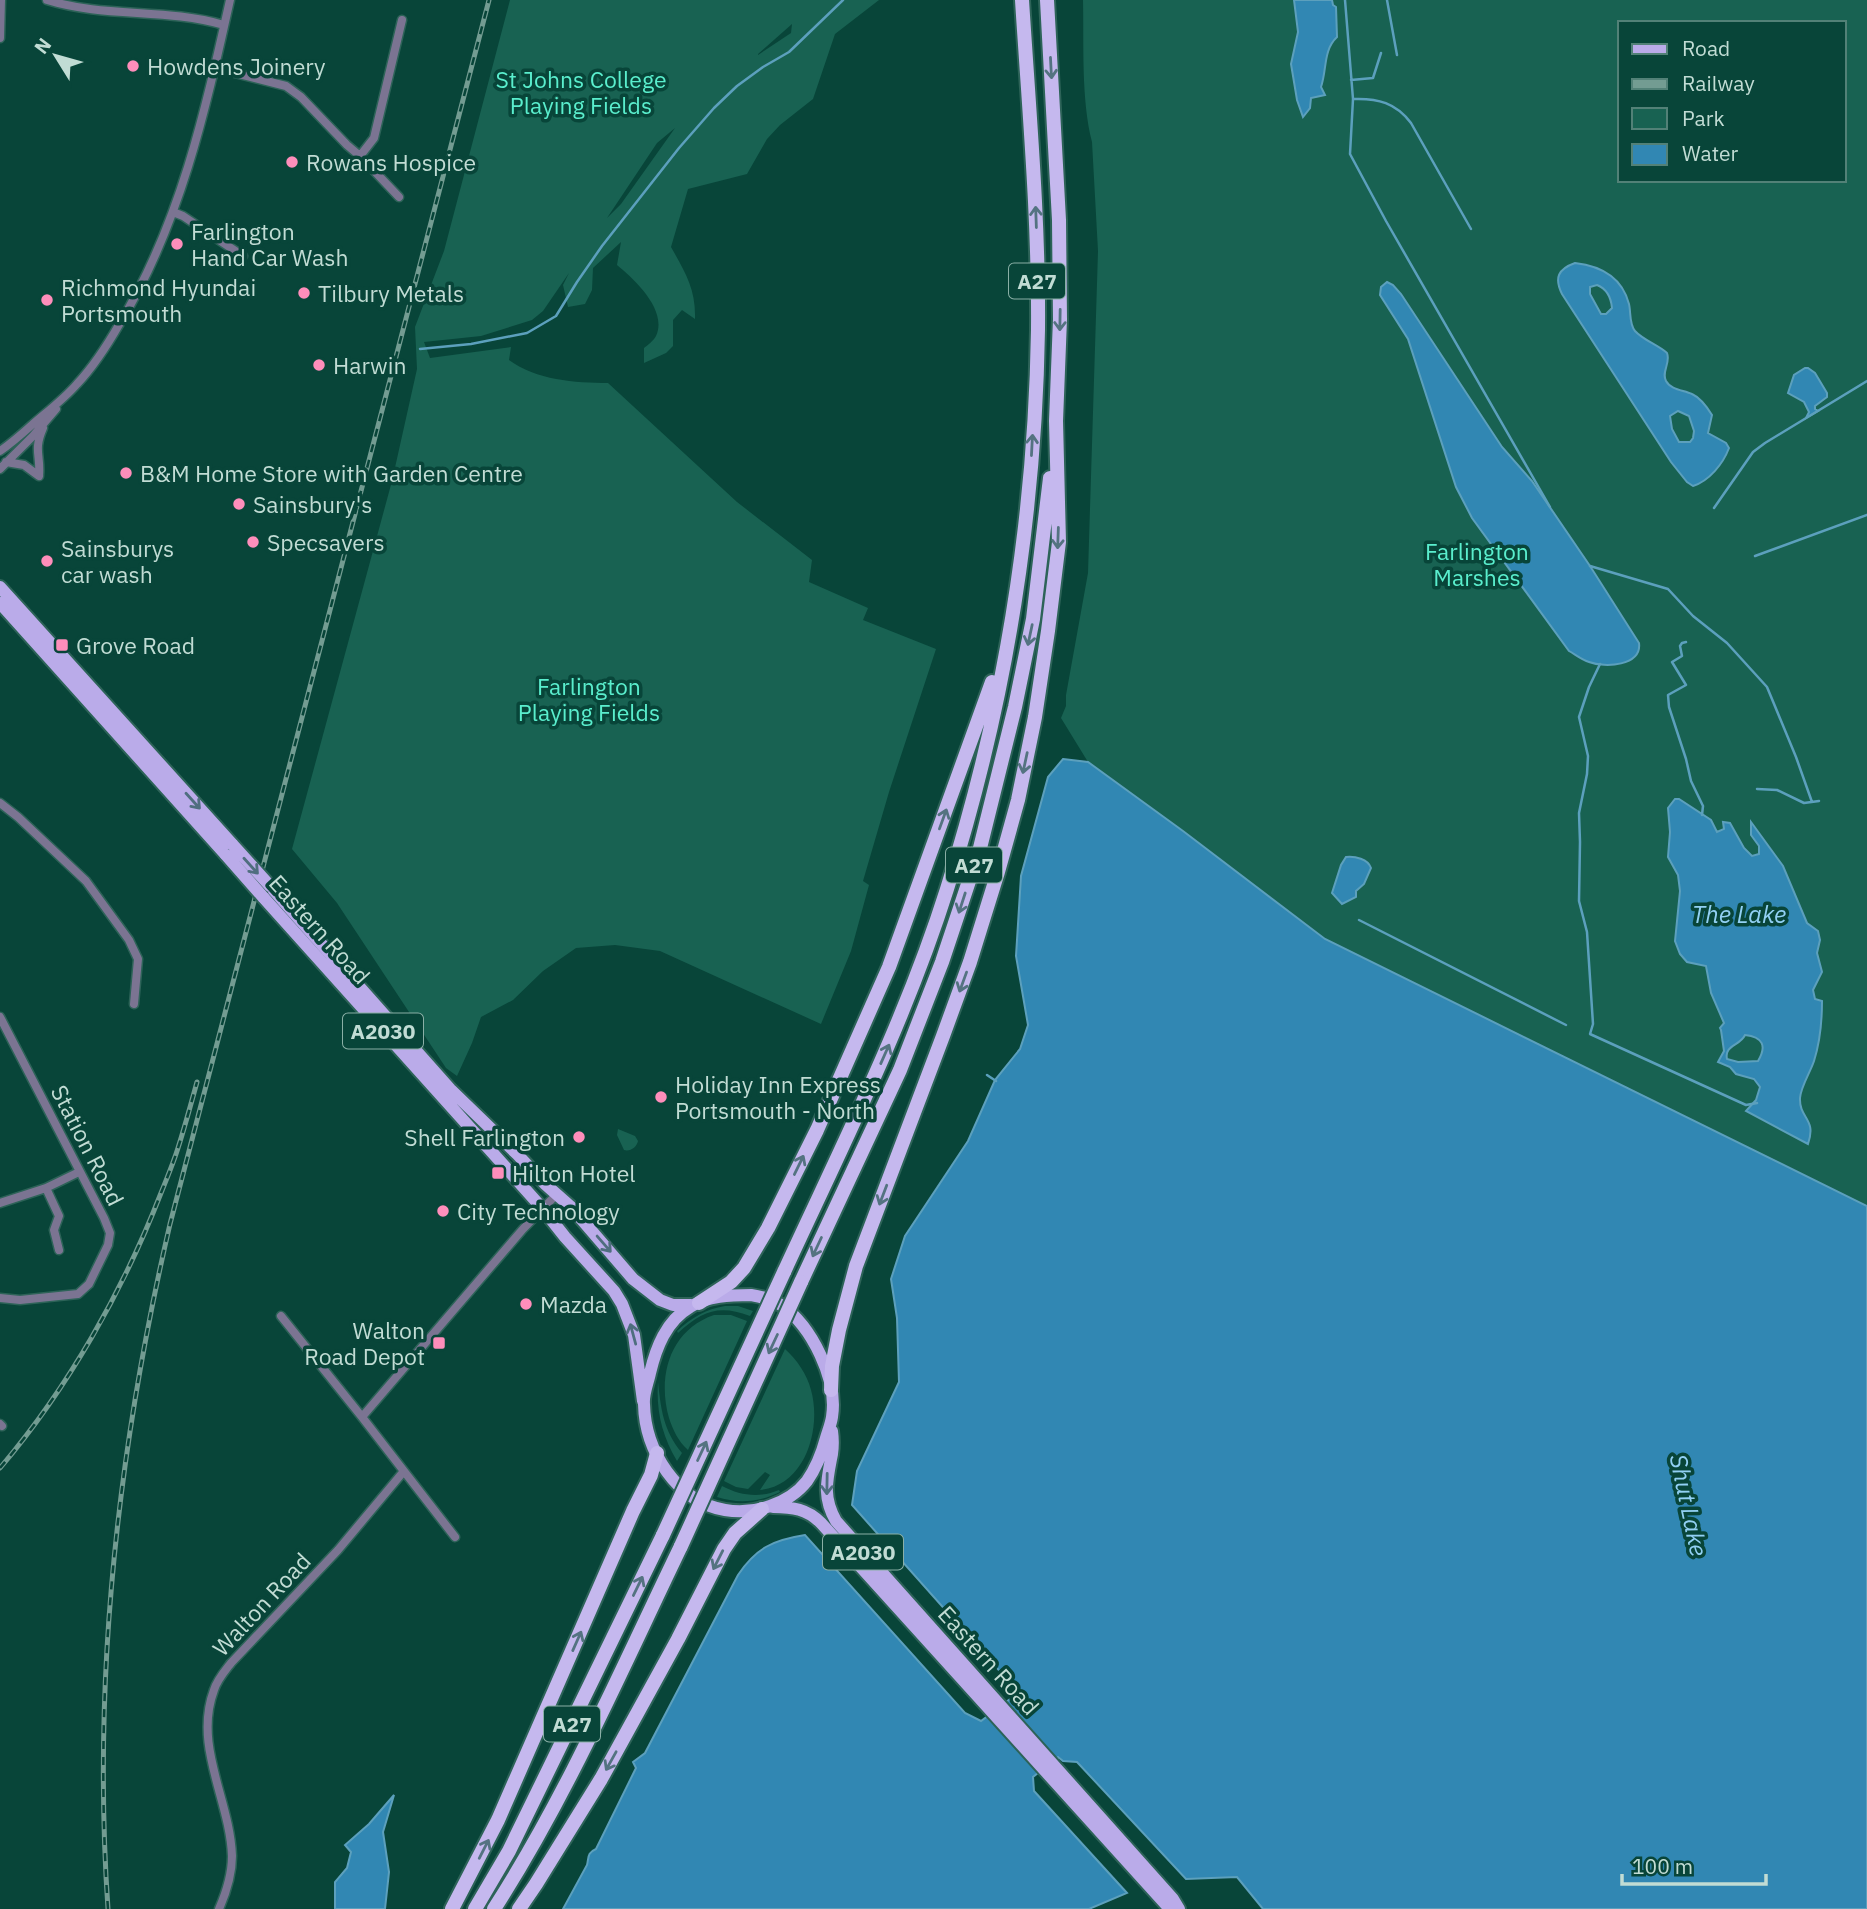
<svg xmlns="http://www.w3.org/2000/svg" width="1867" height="1909" font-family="'IBM Plex Sans',sans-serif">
<rect width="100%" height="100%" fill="#084539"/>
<path fill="#186252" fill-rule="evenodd" d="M510,0H879L835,34L813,99L780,125L767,139L747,174L688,189L671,247C685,272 696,289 695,319L682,310L673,320V346L666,353L644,363V348C648,345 654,340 656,336C668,310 634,279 617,265L621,242L593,268L592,290L585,304L568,307L563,285L569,273L543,311L532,320L481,336L424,342L430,358L511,347L509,360C536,380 575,383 608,383L737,502L812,560L809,582L868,608L863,620L936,649L889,792L863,881L869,885L851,951L821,1024L660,951L615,945L576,948L543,971L513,1000L481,1017L472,1043L457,1076L446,1068L337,903L292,849L392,481L417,369L415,327L444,251ZM792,24L791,33L758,55V54ZM675,128L621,204L607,218L657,143Z
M1083,0H1867V1783L1116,1555L982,1746L638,1758L645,1753L742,1569C758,1547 779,1539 805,1535L965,1713L981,1721L1010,1699L1005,1677L852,1505L857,1471L899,1382L897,1318L893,1274L909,1230L968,1141L995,1080L1021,1049L1028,1025L1016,956L1023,914L1069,770L1088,762L1061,718L1066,706V695L1088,573L1098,251L1092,142C1081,99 1084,45 1083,0ZM1620,23H1844V180H1620Z
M618,1129L635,1136L638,1141C637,1147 630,1152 624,1150L617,1135Z
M725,1306H738L753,1311L750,1316C719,1304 702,1311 678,1333L677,1331C691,1318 706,1309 725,1306Z
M714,1315H731L747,1321L688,1450C678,1441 673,1430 669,1418C657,1376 670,1330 714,1315Z
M785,1349C797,1360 807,1374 811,1390C822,1429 805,1486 760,1490L770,1475L765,1472L748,1489L736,1487L724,1481Z
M658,1382C661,1409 663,1430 682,1453L677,1461C662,1436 656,1411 658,1382Z
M722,1486C741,1496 760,1498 779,1490L780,1492C760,1502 738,1504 717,1497Z"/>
<path fill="#3187b3" stroke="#5ca0bd" stroke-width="2" fill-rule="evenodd" d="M1294,0H1332L1333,5L1336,7L1337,37C1323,50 1327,70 1321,87L1325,95L1311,98L1310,108L1303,117L1297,100L1291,64L1298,32Z
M1575,263C1601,266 1622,277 1629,304C1631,312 1629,324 1635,331C1643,340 1658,345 1667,353C1671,363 1661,372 1666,381C1671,390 1684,390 1692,394C1701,398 1707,407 1712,415L1708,433L1726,443L1729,448C1723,464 1709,481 1693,486L1687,482L1671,462L1562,294C1554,278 1558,269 1575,263ZM1597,285C1607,289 1611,297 1612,308L1606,314H1601L1590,294V287ZM1678,411L1689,416L1694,431L1693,438L1690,442H1679L1672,429L1670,416Z
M1387,282L1393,285L1401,294L1502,447L1532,481L1590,566L1639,643C1642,666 1605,668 1589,662C1582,660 1576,655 1569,651L1472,518L1456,487L1408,339L1380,295L1381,287Z
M1805,368H1808L1815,373L1827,393V397L1815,406V409L1818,411L1806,418L1809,412L1804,402L1788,393L1794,375Z
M1063,759L1088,762L1183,831L1325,939L1867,1206V1909H1263L1237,1877L1186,1879L1077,1762L1063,1761L1058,1757L1033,1777L1034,1791L1127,1893L1089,1909H563L587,1865C589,1857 587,1853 596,1849L636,1768L633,1762L645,1753L738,1575C756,1548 773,1540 805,1535L965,1713L981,1721L1010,1699L1005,1677L852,1505L857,1471L899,1382L897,1318L891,1279L905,1236L968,1141L995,1080L1020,1049L1028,1025L1016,956L1021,876L1048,777Z
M1675,799H1679L1711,820L1717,832L1724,829L1723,822L1730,823L1744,848L1752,856L1759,854V846L1751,835V822L1783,866L1807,923L1818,931L1820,940L1817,953L1822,972L1813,990L1815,999L1822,1001C1822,1022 1820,1042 1814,1061C1810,1073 1801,1086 1800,1098C1799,1119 1817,1118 1808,1144L1746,1111L1756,1100L1760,1087L1754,1079L1736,1074L1730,1067L1718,1062L1724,1051L1721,1030L1720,1028L1724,1023L1711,993L1706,966L1687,962L1680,954L1675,941L1680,891L1678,875L1668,857L1670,832L1668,808ZM1745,1035C1763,1037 1767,1046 1758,1061L1738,1062L1727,1059C1724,1045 1740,1046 1745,1035Z
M1346,857C1355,856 1368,859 1371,868L1364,884L1356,891V897L1342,904L1332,893L1341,865Z
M394,1795L383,1832L389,1872L385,1909H335V1882L347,1868L351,1852L345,1845L369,1824Z"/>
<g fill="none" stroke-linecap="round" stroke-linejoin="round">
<path stroke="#5ca0bd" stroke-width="2.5" d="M1345,0L1353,99L1350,154L1386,221L1550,507
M1387,0L1397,55
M1351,80L1373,78L1381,53
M1353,99C1378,98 1396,103 1411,123L1471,229
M420,349L471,344L527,333L556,316L577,282L602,246L679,148L714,108L737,86L763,67L789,52L843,0
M1714,508L1753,452L1765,443L1867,381
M1755,556L1867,515
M1590,566L1668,589L1693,616L1727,643L1767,687L1796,757L1812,802
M1686,642L1682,643L1680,646L1682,656L1672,662L1686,685L1668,695L1669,707L1686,759L1691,781L1703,806L1702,815
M1600,664L1589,687L1579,717L1588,756L1587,774L1579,813L1580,842L1579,901L1587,932L1593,1024L1590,1034L1746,1105L1757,1103
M1757,789L1777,790L1804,803L1819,801
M1359,920L1566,1025
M987,1075L996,1081"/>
<defs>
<path id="minor" d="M47,0C105,18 166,8 224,25
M0,38L1,0
M215,68L286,86L301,97L347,145L360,156L399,197
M360,156L374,138L402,20
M173,212L183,216L243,256
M0,451C12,443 23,433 33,424C48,411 64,399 77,384C94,366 108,344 120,323C180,224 205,112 230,0
M6,462L24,465L39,476
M0,469L33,436L56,409
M39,476C41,455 33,451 43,428
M0,803L18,817L86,881L129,940L138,959L134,1004
M0,1017L104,1218L110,1233L108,1245L89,1284L78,1294L20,1300L0,1298
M46,1188L59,1216L54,1230L59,1250
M0,1203L46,1188L79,1172
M281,1316L362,1417L455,1537
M362,1417L523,1229L557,1194
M0,1424L2,1426
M219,1909C226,1893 232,1874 232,1856C230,1800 193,1746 214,1690C217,1680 224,1672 231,1663L338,1550L404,1471"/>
<path id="primary" d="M0,587L233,845
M0,603L226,855
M270,886L450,1089L517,1154L545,1184L571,1207L633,1279L660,1300L673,1305H691
M263,897L542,1208L565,1237L614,1291L622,1304L634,1335L643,1401
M751,1295C762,1297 772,1299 781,1305C812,1326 838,1380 832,1417C831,1424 828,1431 826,1438C822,1453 816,1468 807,1481C789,1504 754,1515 725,1510C677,1502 645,1451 644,1404C643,1394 648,1383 650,1373C656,1348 666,1321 690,1307C707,1296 731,1295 751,1295Z
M832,1431C833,1438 833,1447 832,1454C827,1480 822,1497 836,1521L1173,1899L1179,1909
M773,1507C793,1507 807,1509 821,1523L1170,1909"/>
<path id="trunk" d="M784,1272C842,1146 905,1022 947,889C1004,709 1035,519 1038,330C1039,220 1029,110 1022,0
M801,1282L900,1070L942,962L980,848L1015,707L1033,619L1050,478
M699,1303L731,1282L744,1268L768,1228L817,1130L889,967L992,682
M831,1390L832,1366L839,1330L856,1266L943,1036L970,962L998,872L1018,800L1035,717L1048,631L1059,542L1056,421L1060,319L1059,220L1047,0
M452,1909L498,1820L633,1511L651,1475L657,1453
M475,1909L509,1851L663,1535
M494,1909C568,1794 622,1668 681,1546
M519,1909L536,1884L601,1779L678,1639L724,1549L735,1533L762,1509"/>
</defs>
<use href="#minor" stroke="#2d6358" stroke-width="11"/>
<use href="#primary" stroke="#2d6358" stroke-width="16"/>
<use href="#trunk" stroke="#2d6358" stroke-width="18"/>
<use href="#minor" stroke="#7b7492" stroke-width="8"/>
<use href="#primary" stroke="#baabe9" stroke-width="12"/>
<use href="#trunk" stroke="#c5b8ee" stroke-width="14"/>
<defs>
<path id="rail" d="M0,1468C68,1388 123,1291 161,1193C167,1178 173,1164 178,1148C185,1126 191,1104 197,1082
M108,1909C92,1678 118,1448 170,1224L489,0"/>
</defs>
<use href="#rail" stroke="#739c92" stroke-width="5"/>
<use href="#rail" stroke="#084539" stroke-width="2.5" stroke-dasharray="8" stroke-linecap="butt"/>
<defs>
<path id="primary-bridge" d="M233,845L270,886
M226,855L263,897"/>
<path id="trunk-bridge" d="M663,1535L784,1272
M681,1546L801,1282"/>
</defs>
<use href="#primary-bridge" stroke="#2d6358" stroke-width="16" stroke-linecap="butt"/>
<use href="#trunk-bridge" stroke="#2d6358" stroke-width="18" stroke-linecap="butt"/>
<use href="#primary-bridge" stroke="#baabe9" stroke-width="12"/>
<use href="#trunk-bridge" stroke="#c5b8ee" stroke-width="14"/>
</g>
<defs><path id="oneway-shaft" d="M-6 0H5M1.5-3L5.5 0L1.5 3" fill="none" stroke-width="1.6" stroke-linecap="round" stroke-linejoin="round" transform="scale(1.75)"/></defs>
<g stroke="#547381">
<use href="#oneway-shaft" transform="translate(1051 68) rotate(87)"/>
<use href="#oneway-shaft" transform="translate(1036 217) rotate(-92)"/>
<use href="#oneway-shaft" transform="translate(1060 320) rotate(91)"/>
<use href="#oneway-shaft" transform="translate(1032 445) rotate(-87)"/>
<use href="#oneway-shaft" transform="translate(1058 538) rotate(92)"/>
<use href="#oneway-shaft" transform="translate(1030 635) rotate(102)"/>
<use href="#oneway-shaft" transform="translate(1025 763) rotate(102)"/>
<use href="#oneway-shaft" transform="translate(943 819) rotate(-70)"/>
<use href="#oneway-shaft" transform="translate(962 903) rotate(108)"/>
<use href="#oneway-shaft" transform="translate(963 982) rotate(110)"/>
<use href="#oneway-shaft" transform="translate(885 1054) rotate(-66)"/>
<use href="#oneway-shaft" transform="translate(799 1165) rotate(-64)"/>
<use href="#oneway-shaft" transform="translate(883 1195) rotate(111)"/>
<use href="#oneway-shaft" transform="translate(817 1247) rotate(115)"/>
<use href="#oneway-shaft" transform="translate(773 1344) rotate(115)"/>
<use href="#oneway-shaft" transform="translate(702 1451) rotate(-65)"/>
<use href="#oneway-shaft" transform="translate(718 1560) rotate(117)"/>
<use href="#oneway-shaft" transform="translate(638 1586) rotate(-64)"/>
<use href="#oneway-shaft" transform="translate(577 1641) rotate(-66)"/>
<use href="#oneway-shaft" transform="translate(611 1761) rotate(119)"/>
<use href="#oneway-shaft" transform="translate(484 1849) rotate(-63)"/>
</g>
<g stroke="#4f6e7f">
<use href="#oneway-shaft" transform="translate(193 801) rotate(48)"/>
<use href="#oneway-shaft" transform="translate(251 866) rotate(48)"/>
<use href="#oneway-shaft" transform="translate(604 1244) rotate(49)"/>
<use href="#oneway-shaft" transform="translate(633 1334) rotate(-105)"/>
<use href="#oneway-shaft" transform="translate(827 1484) rotate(91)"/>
</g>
<g fill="#fe8ebb" stroke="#084539" stroke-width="2.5">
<circle cx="133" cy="66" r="7"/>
<circle cx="292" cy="162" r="7"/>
<circle cx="177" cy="244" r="7"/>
<circle cx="304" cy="293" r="7"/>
<circle cx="47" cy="300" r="7"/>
<circle cx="319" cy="365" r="7"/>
<circle cx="126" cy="473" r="7"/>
<circle cx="239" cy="504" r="7"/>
<circle cx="253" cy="542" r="7"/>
<circle cx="47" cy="561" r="7"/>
<rect x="55" y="638" width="14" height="14" rx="3.5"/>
<circle cx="661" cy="1097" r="7"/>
<circle cx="579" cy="1137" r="7"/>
<rect x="491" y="1166" width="14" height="14" rx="3.5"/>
<circle cx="443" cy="1211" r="7"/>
<circle cx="526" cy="1304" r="7"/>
<rect x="432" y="1336" width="14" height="14" rx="3.5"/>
</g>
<g text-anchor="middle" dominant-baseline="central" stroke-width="7" stroke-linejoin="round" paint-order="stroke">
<g fill="#084539" stroke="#8aafa6" stroke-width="2">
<rect x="1009" y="263.5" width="56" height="35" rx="5"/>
<rect x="946" y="847.5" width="56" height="35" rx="5"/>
<rect x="343" y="1013.5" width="80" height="35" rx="5"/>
<rect x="823" y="1534.5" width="80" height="35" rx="5"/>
<rect x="544" y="1706.5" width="56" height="35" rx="5"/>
</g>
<g font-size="21" font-weight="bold" fill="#c1dcd4">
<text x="1037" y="281">A27</text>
<text x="974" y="865">A27</text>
<text x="383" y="1031">A2030</text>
<text x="863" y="1552">A2030</text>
<text x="572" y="1724">A27</text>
</g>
<g font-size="23" fill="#c1dcd4" stroke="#084539" text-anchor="start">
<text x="147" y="66">Howdens Joinery</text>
<text x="306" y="162">Rowans Hospice</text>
<text x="191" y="231">Farlington<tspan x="191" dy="26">Hand Car Wash</tspan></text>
<text x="61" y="287">Richmond Hyundai<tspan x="61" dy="26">Portsmouth</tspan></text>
<text x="318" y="293">Tilbury Metals</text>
<text x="333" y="365">Harwin</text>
<text x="140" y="473">B&amp;M Home Store with Garden Centre</text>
<text x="253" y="504">Sainsbury's</text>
<text x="267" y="542">Specsavers</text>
<text x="61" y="548">Sainsburys<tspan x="61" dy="26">car wash</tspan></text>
<text x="76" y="645">Grove Road</text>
<text x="675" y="1084">Holiday Inn Express<tspan x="675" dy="26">Portsmouth - North</tspan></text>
<text x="565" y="1137" text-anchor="end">Shell Farlington</text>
<text x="512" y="1173">Hilton Hotel</text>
<text x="457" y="1211">City Technology</text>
<text x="540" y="1304">Mazda</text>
<text x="425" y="1330" text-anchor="end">Walton<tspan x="425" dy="26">Road Depot</tspan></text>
</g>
<g font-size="23" fill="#5aeecd" stroke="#084539">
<text x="581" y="79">St Johns College<tspan x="581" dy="26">Playing Fields</tspan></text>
<text x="1477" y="551">Farlington<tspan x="1477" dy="26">Marshes</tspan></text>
<text x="589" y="686">Farlington<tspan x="589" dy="26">Playing Fields</tspan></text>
</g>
<g font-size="23" fill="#c1dcd4" stroke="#084539">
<text transform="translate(320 929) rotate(48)">Eastern Road</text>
<text transform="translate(88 1145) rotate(63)">Station Road</text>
<text transform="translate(261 1604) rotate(-47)">Walton Road</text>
<text transform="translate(989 1660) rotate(48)">Eastern Road</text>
</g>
<g font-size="24" font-style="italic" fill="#92d0f4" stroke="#084539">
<text x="1739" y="914">The Lake</text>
<text transform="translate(1689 1505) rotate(78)">Shut Lake</text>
</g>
</g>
<rect x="1618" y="21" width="228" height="161" fill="#084539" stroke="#528177" stroke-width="2"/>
<rect x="1632" y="44" width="35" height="10" fill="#baabe9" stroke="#528177" stroke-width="2"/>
<text x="1682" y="56" font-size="21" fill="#c1dcd4">Road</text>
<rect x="1632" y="79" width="35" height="10" fill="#739c92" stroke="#528177" stroke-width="2"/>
<text x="1682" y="91" font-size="21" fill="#c1dcd4">Railway</text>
<rect x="1632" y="108" width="35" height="21" fill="#186252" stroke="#528177" stroke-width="2"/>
<text x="1682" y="126" font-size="21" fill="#c1dcd4">Park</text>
<rect x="1632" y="144" width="35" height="21" fill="#3187b3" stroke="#528177" stroke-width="2"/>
<text x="1682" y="161" font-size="21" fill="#c1dcd4">Water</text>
<g transform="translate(56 56) rotate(307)" stroke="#084539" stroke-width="5" paint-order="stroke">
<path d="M0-5L12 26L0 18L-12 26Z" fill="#c1dcd4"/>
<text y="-10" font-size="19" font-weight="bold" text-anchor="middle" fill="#c1dcd4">N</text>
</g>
<path d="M1622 1874v10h144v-10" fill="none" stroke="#c1dcd4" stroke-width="3.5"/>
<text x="1632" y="1874" font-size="21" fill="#c1dcd4" stroke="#084539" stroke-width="5" paint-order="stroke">100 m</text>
</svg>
